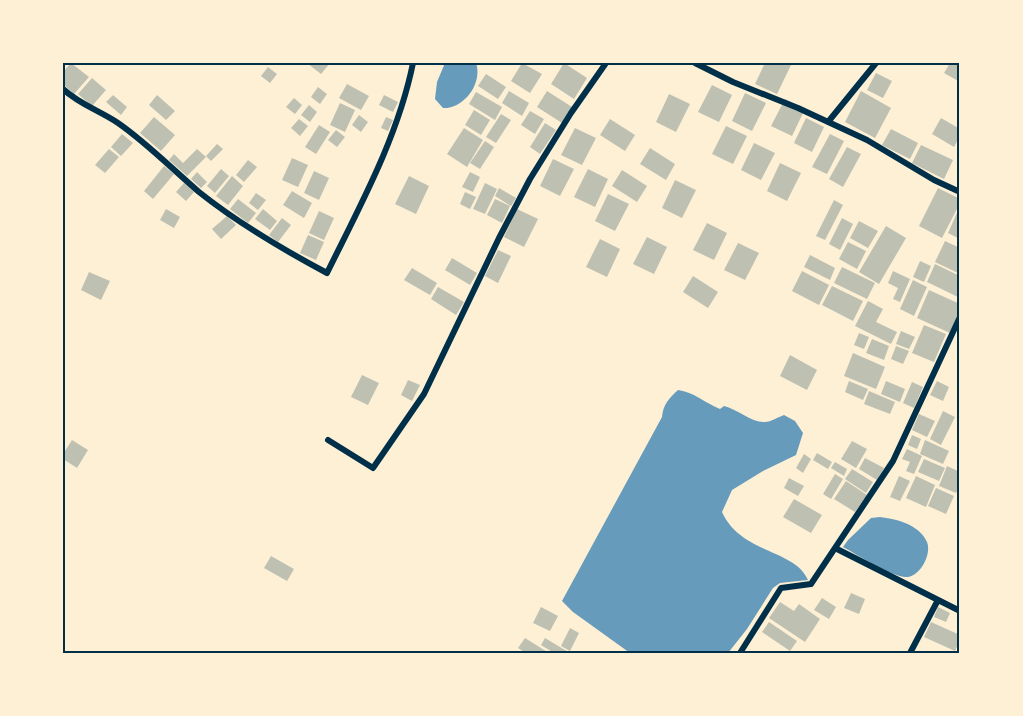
<svg xmlns="http://www.w3.org/2000/svg" width="1023" height="716" font-family="Inter,sans-serif">
<rect width="100%" height="100%" fill="#fdf0d5"/>
<path fill="#669bbc" d="M445,63H476C483,83 464,109 443,108L435,99L437,82Z
M678,390C694,392 705,403 720,409L724,406C737,409 752,423 765,422C771,422 778,417 784,415L795,421L803,433L796,455L763,471L732,490L722,512C741,554 795,549 808,580L780,583L773,588L747,629L728,653H630L573,612L562,601L662,417C663,405 669,398 678,390Z
M880,517C896,519 919,524 927,542C932,554 920,577 906,577C892,577 856,554 843,547L848,540L871,518Z"/>
<path fill="#bec0b2" d="M71,63L89,77L74,94L63,84V72Z
M307,63H330L321,74Z
M522,63L542,74L530,93L511,81Z
M564,63L587,78L574,99L551,84Z
M765,63H792L777,94L755,84Z
M950,63H960V82L944,73Z
M268,67L277,74L270,83L261,76Z
M876,73L892,81L883,98L867,90Z
M486,74L506,87L498,99L478,86Z
M92,78L106,90L92,106L78,94Z
M347,84L369,96L361,110L339,98Z
M712,85L732,95L719,122L698,112Z
M318,87L327,94L320,104L311,97Z
M509,91L529,103L522,116L502,103Z
M547,91L572,107L562,123L537,107Z
M861,91L891,108L875,138L845,122Z
M476,92L502,107L495,120L469,104Z
M745,93L766,103L752,131L732,121Z
M669,94L690,104L676,132L656,122Z
M113,95L127,107L121,115L106,102Z
M157,95L175,111L166,120L149,105Z
M384,95L398,102L393,112L379,105Z
M294,98L302,105L295,114L286,107Z
M785,99L805,109L792,136L771,126Z
M340,103L355,110L345,132L330,125Z
M309,105L317,112L310,122L301,115Z
M474,110L490,120L481,135L465,125Z
M530,111L544,119L535,134L521,125Z
M501,114L511,120L496,143L486,137Z
M359,115L368,122L361,132L352,125Z
M154,117L175,135L161,151L140,133Z
M386,117L393,120L388,131L381,128Z
M806,118L824,127L812,152L794,143Z
M941,118L960,129V136L954,147L932,134Z
M299,119L308,126L300,136L291,128Z
M610,119L635,135L625,151L600,135Z
M545,123L556,130L540,154L530,147Z
M319,125L330,132L316,154L305,147Z
M726,126L747,136L733,164L712,154Z
M464,128L483,140L467,167L447,154Z
M575,128L596,138L582,165L561,155Z
M891,129L918,143L910,159L882,145Z
M336,130L345,137L337,147L328,140Z
M122,134L133,143L121,156L111,147Z
M830,134L844,141L827,174L812,167Z
M485,141L494,147L480,169L470,163Z
M754,143L775,153L761,180L741,170Z
M217,144L223,149L211,161L206,156Z
M921,145L953,160L944,179L912,163Z
M847,147L861,154L843,187L829,179Z
M650,148L675,164L666,180L640,164Z
M109,149L119,157L105,173L95,165Z
M197,149L206,157L187,176L169,160L174,154L183,163Z
M292,158L308,165L298,187L282,180Z
M553,159L574,169L560,196L540,186Z
M248,160L257,167L244,182L236,175Z
M780,163L801,173L787,201L767,191Z
M164,166L174,174L153,199L144,191Z
M221,169L229,176L215,193L207,186Z
M588,169L608,179L595,207L574,197Z
M622,170L647,186L637,202L612,186Z
M314,171L329,178L319,200L304,193Z
M197,172L207,182L201,188L191,179Z
M470,172L480,177L473,192L462,187Z
M232,176L243,186L228,205L216,196Z
M409,176L429,186L416,214L395,204Z
M675,180L696,190L682,218L662,208Z
M184,183L194,192L186,201L176,192Z
M485,183L497,189L485,214L473,209Z
M499,188L516,198L511,206L495,196Z
M938,188L960,199V203L942,238L919,226Z
M292,191L312,203L304,218L283,205Z
M465,192L476,197L470,209L460,204Z
M256,193L266,200L258,210L249,203Z
M608,194L629,204L615,231L595,221Z
M238,199L256,213L248,223L230,209Z
M495,199L510,206L502,223L487,215Z
M834,200L843,205L825,240L816,236Z
M960,206V239L948,233Z
M166,209L180,217L174,228L160,220Z
M263,209L277,221L270,230L255,219Z
M517,209L538,219L524,247L504,237Z
M319,211L334,218L324,240L309,233Z
M227,216L236,225L221,239L212,229Z
M282,218L291,225L278,242L269,235Z
M842,218L853,224L840,250L829,244Z
M859,221L878,231L868,248L850,238Z
M707,223L727,233L714,260L693,250Z
M886,226L906,238L879,284L859,272Z
M308,235L324,242L316,260L300,253Z
M647,237L667,247L654,274L633,264Z
M600,239L620,249L607,277L586,267Z
M945,241L960,248V274L935,262Z
M848,242L866,251L857,269L839,259Z
M738,243L759,253L745,280L724,270Z
M498,250L511,256L498,283L485,276Z
M810,255L835,268L830,280L804,267Z
M452,258L477,273L470,285L445,270Z
M920,261L931,266L924,282L913,277Z
M935,264L960,276V298L927,282Z
M842,267L875,283L867,299L834,283Z
M412,268L437,283L430,295L404,280Z
M802,271L829,285L819,305L792,291Z
M893,271L910,279L900,302L893,299L898,288L888,283Z
M89,272L110,281L101,300L81,290Z
M693,276L718,292L708,308L683,292Z
M913,280L927,287L914,316L900,309Z
M832,286L863,301L853,321L822,305Z
M438,287L464,302L456,315L431,299Z
M929,290L960,304V311L950,333L917,318Z
M868,301L883,309L876,322L897,332L891,344L855,326Z
M924,325L946,334L934,362L912,353Z
M901,331L915,337L909,349L896,344Z
M859,333L869,337L864,349L854,345Z
M872,339L889,346L884,360L866,353Z
M896,346L909,351L903,364L891,359Z
M853,353L885,367L876,389L844,376Z
M790,355L817,370L807,390L780,376Z
M362,375L379,383L368,405L351,397Z
M408,380L420,385L412,401L401,395Z
M849,381L868,389L863,400L845,392Z
M886,381L905,389L900,402L881,394Z
M937,381L949,387L943,401L930,395Z
M912,382L923,387L914,408L903,403Z
M869,391L895,402L890,414L864,404Z
M943,411L955,417L941,445L930,439Z
M919,414L935,421L927,437L912,430Z
M912,435L921,439L917,449L908,445Z
M72,440L88,450L77,468L63,459V454Z
M925,440L949,451L943,464L920,454Z
M852,441L867,449L856,468L841,459Z
M907,449L922,456L914,474L906,471L910,462L902,459Z
M817,453L832,462L828,469L813,460Z
M804,454L811,459L803,473L796,468Z
M865,458L884,468L877,480L859,469Z
M924,459L945,468L939,481L918,472Z
M835,462L847,469L844,476L831,468Z
M947,466L960,472V484L956,493L939,486Z
M852,469L873,482L866,493L845,479Z
M835,474L843,479L831,499L823,494Z
M899,476L910,481L900,501L890,497Z
M916,476L935,485L926,507L906,498Z
M789,478L804,486L798,496L784,488Z
M846,481L867,495L855,512L834,499Z
M936,488L954,496L946,514L928,506Z
M794,499L822,515L811,533L783,517Z
M271,556L294,569L287,581L264,568Z
M851,593L865,599L859,614L844,608Z
M822,598L836,607L829,619L814,610Z
M780,602L794,611L799,604L820,619L805,642L769,618Z
M541,607L558,616L550,631L533,623Z
M938,607L950,613L946,622L934,617Z
M769,622L797,641L790,651L762,632Z
M931,622L960,635V640L955,651L924,637Z
M570,628L579,633L570,651L561,646Z
M525,638L549,653H526L518,648Z
M545,638L570,653H554L541,645Z"/>
<g fill="none" stroke-linecap="round" stroke-linejoin="round">
<path stroke="#003049" stroke-width="6" d="M695,63L733,82L798,108L867,140L934,180L960,192
M63,89C79,104 100,111 118,123C147,143 172,169 199,192C239,224 282,249 327,273C360,206 398,137 413,63
M828,122L876,63
M328,440L373,468L424,394L499,238L530,179L571,113L606,63
M835,548L960,611
M740,653L781,588L811,584L893,461L960,317
M910,653L938,600"/>
</g>
<rect width="1023" height="716" fill="none" stroke="#fdf0d5" stroke-width="129"/>
<rect x="64" y="64" width="894" height="588" fill="none" stroke="#003049" stroke-width="2"/>
</svg>
